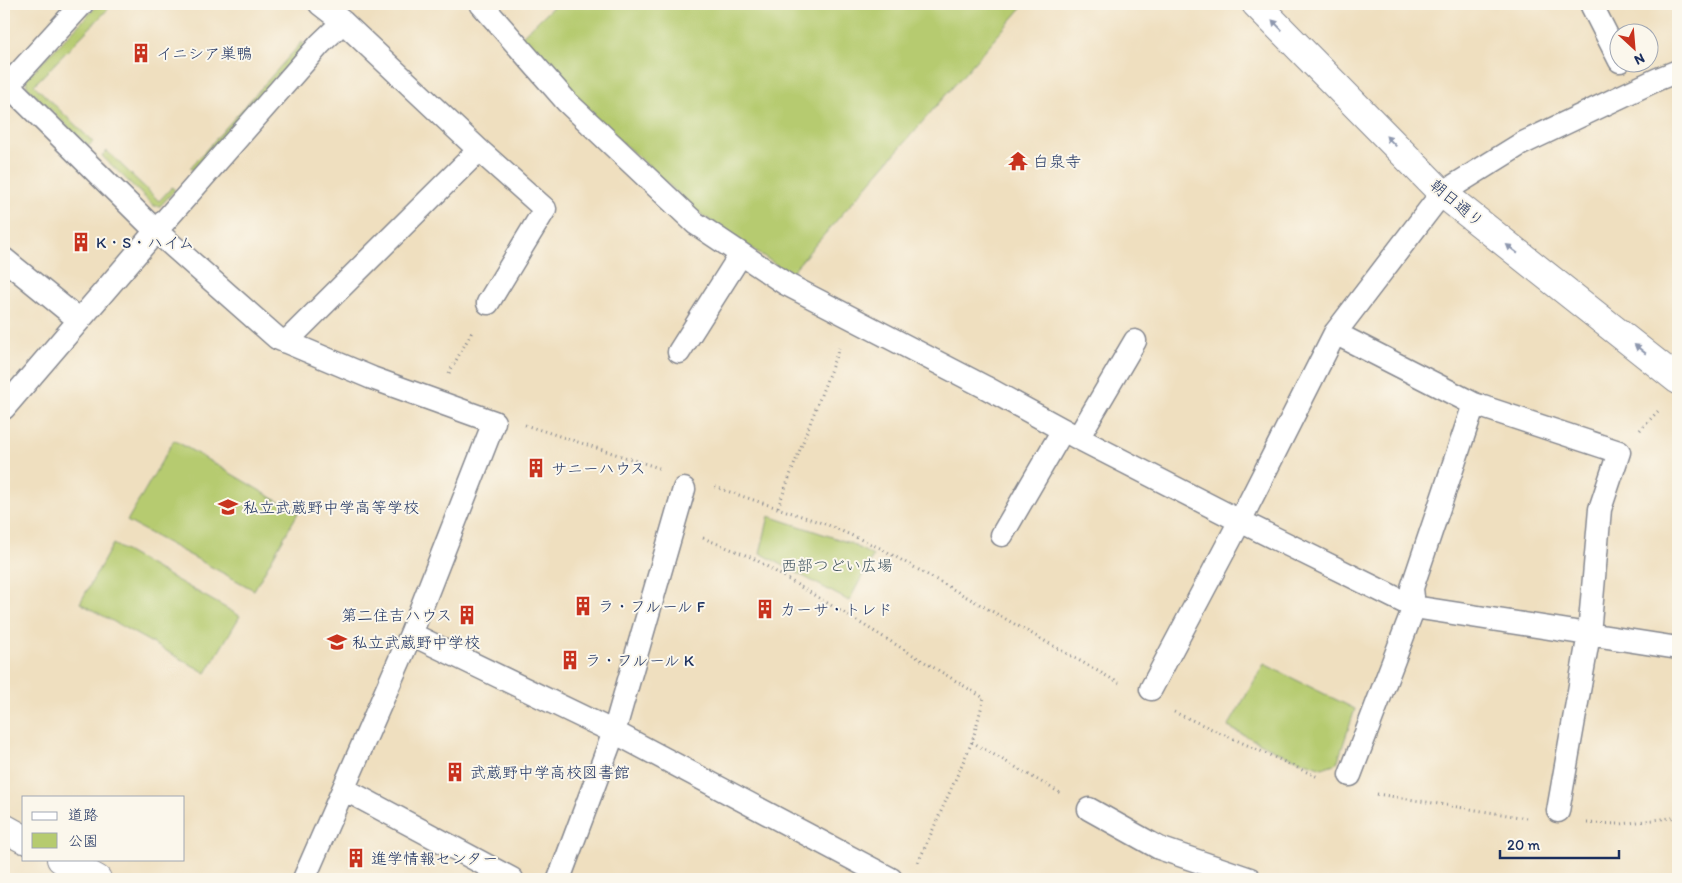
<svg xmlns="http://www.w3.org/2000/svg" width="1682" height="883" font-family="Itim,'Klee One',sans-serif">
<rect width="100%" height="100%" fill="#fbf7ec"/>
<filter id="ink" filterUnits="userSpaceOnUse"><feTurbulence type="fractalNoise" baseFrequency=".02" numOctaves="2"/><feDisplacementMap in="SourceGraphic" scale="10" xChannelSelector="R" yChannelSelector="G"/><feConvolveMatrix kernelMatrix="1 2 1 2 8 2 1 2 1" color-interpolation-filters="sRGB"/></filter>
<filter id="wash" filterUnits="userSpaceOnUse"><feTurbulence type="fractalNoise" baseFrequency=".0096" numOctaves="4" result="noise"/><feDisplacementMap in="SourceGraphic" scale="20" xChannelSelector="R" yChannelSelector="G"/><feGaussianBlur stdDeviation="1.12" result="paint"/><feColorMatrix in="noise" values="0 0 0 0 0 0 0 0 0 0 0 0 0 0 0 0 0 1.4 0 .05"/><feComposite in="paint" operator="in"/></filter>
<g filter="url(#wash)">
<rect width="100%" height="100%" fill="#efdfbf"/>
<path fill="#b6cb6f" stroke="#687d66" d="M99,4H113L34,85L93,142L88,146L27,87L26,79Z
M556,4H1025L790,274L702,215L583,107L521,37Z
M302,42L305,45L193,170L190,168Z
M107,151L159,201L172,187L175,190L160,206H154L102,156Z
M174,440L298,513L254,590L127,521Z
M769,516L850,543L873,556L849,601L760,553Z
M113,544L240,616L206,673L80,603Z
M1264,664L1355,709L1337,763L1322,768L1280,753L1228,727Z"/>
</g>
<g filter="url(#ink)">
<g fill="none" stroke-linecap="round" stroke-linejoin="round">
<defs>
<path id="service" d="M320,4L343,22L479,150L545,209L488,303
M481,4L567,102L695,223L786,284L985,387L1078,438L1240,521L1414,607L1678,648
M1592,6L1620,61
M4,81L156,231L277,338L372,378L494,422L411,634L304,879
M8,85L82,4
M4,259L79,320
M1335,333L1474,404L1619,452L1600,509L1589,634L1558,811
M286,342L479,150
M679,352L741,254
M4,408L156,231L320,44L343,22
M1078,438L1135,341
M1002,535L1063,430
M411,634L614,732L891,879
M1151,689L1240,521L1335,333L1442,193L1521,144L1658,79L1678,71
M1350,775L1414,607L1412,588L1474,404
M344,789L512,879
M1089,809L1159,848L1250,879
M559,879L614,732L684,489"/>
<path id="minor" d="M1256,4L1442,193L1678,380"/>
<path id="tertiary" d="M4,828L24,839
M61,859L97,879"/>
</defs>
<use href="#service" stroke="#85878e" stroke-width="25"/>
<use href="#minor" stroke="#85878e" stroke-width="30"/>
<use href="#tertiary" stroke="#85878e" stroke-width="30"/>
<path stroke="#85878e" stroke-width="3" stroke-dasharray="1 4" stroke-linecap="butt" d="M449,373L473,330
M525,425L659,468
M1640,430L1660,409
M715,487L828,525L880,548L1119,683
M778,507L839,348
M703,538L753,558L984,698L972,742L918,863
M1174,712L1318,777
M972,742L1062,794
M1377,794L1526,818
M1587,823L1621,824L1678,817"/>
<use href="#service" stroke="#fff" stroke-width="22"/>
<use href="#minor" stroke="#fff" stroke-width="28"/>
<use href="#tertiary" stroke="#fff" stroke-width="28"/>
</g>
<defs><path id="oneway-solid" d="M-6-.8H1V-3.2L6.5 0L1 3.2V.8H-6Z" transform="scale(1.25)"/></defs>
<g fill="#8d97ae">
<use href="#oneway-solid" transform="translate(1277 25) rotate(-134)"/>
<use href="#oneway-solid" transform="translate(1391 141) rotate(-134)"/>
<use href="#oneway-solid" transform="translate(1512 249) rotate(-142)"/>
<use href="#oneway-solid" transform="translate(1640 349) rotate(-142)"/>
</g>
</g>
<defs>
<symbol id="building-bare" viewBox="-9 -9 18 18"><path d="M-4-6H4V6H1V3H-1V6H-4ZM-2.5-4.3h1.7v1.8h-1.7ZM.8-4.3h1.7v1.8H.8ZM-2.5-1h1.7V.8h-1.7ZM.8-1h1.7V.8H.8Z" fill="#c8321e" stroke="#fbf7ec" stroke-width="2.5" paint-order="stroke"/></symbol>
<symbol id="temple-bare" viewBox="-9 -9 18 18"><path d="M0-6L5-2H3V0L6.5 2.5H4V6H1.5V3h-3V6H-4V2.5H-6.5L-3 0V-2H-5Z" fill="#c8321e" stroke="#fbf7ec" stroke-width="2.5" paint-order="stroke"/></symbol>
<symbol id="school-bare" viewBox="-9 -9 18 18"><path d="M0-5L7-2L0 1L-7-2ZM-4 1L0 2.5L4 1V4Q0 6-4 4Z" fill="#c8321e" stroke="#fbf7ec" stroke-width="2.5" paint-order="stroke"/></symbol>
</defs>
<g fill-rule="evenodd">
<use href="#building-bare" x="127" y="39" width="28" height="28"/>
<use href="#temple-bare" x="1004" y="147" width="28" height="28"/>
<use href="#building-bare" x="67" y="228" width="28" height="28"/>
<use href="#building-bare" x="522" y="454" width="28" height="28"/>
<use href="#school-bare" x="214" y="493" width="28" height="28"/>
<use href="#building-bare" x="569" y="592" width="28" height="28"/>
<use href="#building-bare" x="751" y="595" width="28" height="28"/>
<use href="#building-bare" x="453" y="601" width="28" height="28"/>
<use href="#school-bare" x="323" y="628" width="28" height="28"/>
<use href="#building-bare" x="556" y="646" width="28" height="28"/>
<use href="#building-bare" x="441" y="758" width="28" height="28"/>
<use href="#building-bare" x="342" y="844" width="28" height="28"/>
</g>
<g text-anchor="middle" dominant-baseline="central" stroke-width="4" stroke-linejoin="round" paint-order="stroke">
<g font-size="16" fill="#1b2f5e" stroke="#fbf7ec" text-anchor="start">
<text x="156" y="53">イニシア巣鴨</text>
<text x="1033" y="161">白泉寺</text>
<text x="96" y="242">K・S・ハイム</text>
<text x="551" y="468">サニーハウス</text>
<text x="243" y="507">私立武蔵野中学高等学校</text>
<text x="598" y="606">ラ・フルール F</text>
<text x="780" y="609">カーサ・トレド</text>
<text x="452" y="615" text-anchor="end">第二住吉ハウス</text>
<text x="352" y="642">私立武蔵野中学校</text>
<text x="585" y="660">ラ・フルール K</text>
<text x="470" y="772">武蔵野中学高校図書館</text>
<text x="371" y="858">進学情報センター</text>
</g>
<g font-size="16" fill="#1b2f5e" stroke="#fbf7ec">
<text transform="translate(1457 203) rotate(40)">朝日通り</text>
</g>
<g font-size="16" fill="#425662" stroke="#fbf7ec">
<text x="837" y="565">西部つどい広場</text>
</g>
</g>
<rect width="1682" height="883" fill="none" stroke="#fbf7ec" stroke-width="20"/>
<rect x="22" y="796" width="162" height="65" fill="#fbf7ec" stroke="#a1a7b3"/>
<rect x="32" y="812" width="25" height="8" fill="#ffffff" stroke="#a1a7b3"/>
<text x="68" y="820" font-size="15" fill="#1b2f5e">道路</text>
<rect x="32" y="833" width="25" height="15" fill="#b6cb6f" stroke="#a1a7b3"/>
<text x="68" y="846" font-size="15" fill="#1b2f5e">公園</text>
<g transform="translate(1634 48) rotate(154)"><circle r="24" fill="#fbf7ec" stroke="#a1a7b3"/>
<path d="M0-4L9 19L0 12L-9 19Z" fill="#c8321e"/>
<text y="-8" font-size="14" font-weight="bold" text-anchor="middle" fill="#1b2f5e">N</text>
</g>
<path d="M1500 850v8h119v-8" fill="none" stroke="#1b2f5e" stroke-width="2.5"/>
<text x="1507" y="850" font-size="15" fill="#1b2f5e" stroke="#fbf7ec" stroke-width="4" paint-order="stroke">20 m</text>
</svg>
